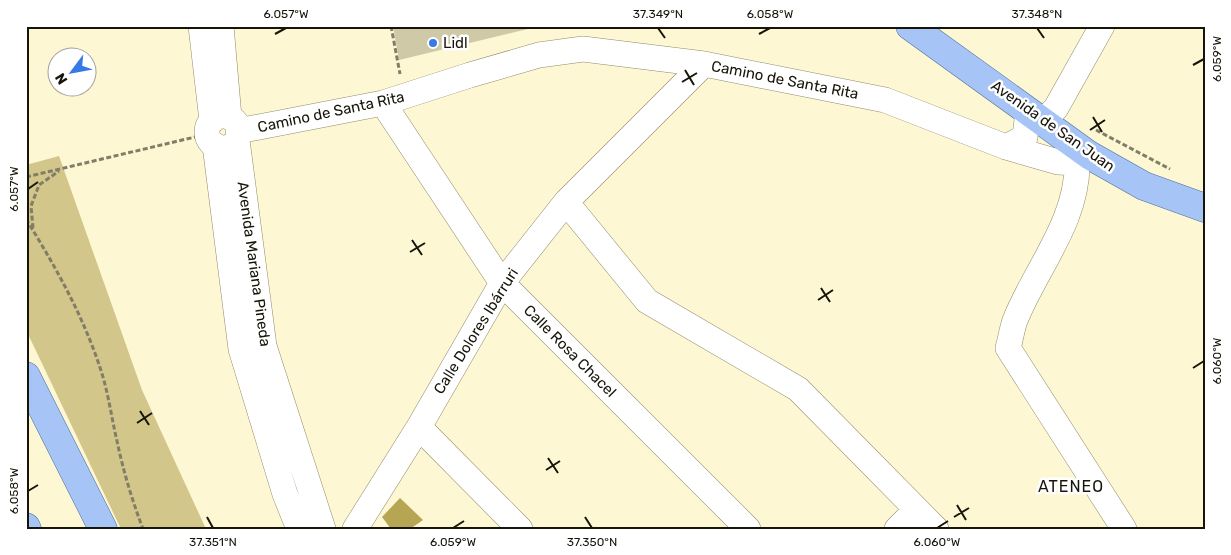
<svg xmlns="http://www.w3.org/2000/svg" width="1231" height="555" font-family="Rubik,sans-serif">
<rect width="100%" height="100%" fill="#fdf7d4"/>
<path fill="#d2c68a" d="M59,156L142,390L206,529H121L26,330V165Z"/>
<path fill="#b6a553" d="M400,498L423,520L410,529H391L382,517Z"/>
<path fill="#cfc9a7" d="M393,26H536V27L399,60Z"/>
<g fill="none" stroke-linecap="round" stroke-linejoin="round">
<defs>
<path id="minor" d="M201,26L212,121
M221,26L229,117
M383,103L502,283L748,529
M207 132a16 16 0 1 1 32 0a16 16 0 1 1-32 0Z
M1043,122L1056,108L1102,26
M238,131L383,103L470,75L539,55L583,49L704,64L885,100L1006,147L1058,162L1077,163L1089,155
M237,140L264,346L323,529
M215,145L241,349L285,494L299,529
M1006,147L1025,137L1028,111
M1077,163C1078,220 1037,267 1016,318C1012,327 1011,338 1008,348L1124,529
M566,202L647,301L798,389L936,529
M419,427L520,529
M355,529L419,427L502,283L566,202L704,64
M897,529L916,510"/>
<path id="major" d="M910,26L1089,155L1144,186L1205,208
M26,376L103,529
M26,527L27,529"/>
</defs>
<use href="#minor" stroke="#918b6b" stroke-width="26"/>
<use href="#major" stroke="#4e6e9f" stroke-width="29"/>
<path stroke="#817d66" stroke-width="3" stroke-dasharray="5 2.5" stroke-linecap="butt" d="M391,26L400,74
M1096,130L1170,169
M26,177L195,137
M26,219C57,269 86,321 103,377C109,398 112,420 117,441C123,470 132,500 143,529
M33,228L31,206L39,185L59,171"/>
<use href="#minor" stroke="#fff" stroke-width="25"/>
<use href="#major" stroke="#a6c5f6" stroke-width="28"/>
</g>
<path fill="none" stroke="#171509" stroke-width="2" d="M658,28L665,38M1037,28L1044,38M275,34L286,28M759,34L770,28M1193,65L1204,59M685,70L694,85M682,82L697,73M1093,117L1102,132M1090,130L1105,120M28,189L38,182M412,240L422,255M410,252L425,243M821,288L830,302M818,300L833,290M1193,368L1204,361M140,411L149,425M137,423L152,413M548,458L558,473M546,470L560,461M28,491L38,485M957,505L966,520M207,517L213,528M585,517L592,528M954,517L969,508M453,528L464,521M937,528L948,521"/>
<circle fill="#3679e7" stroke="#fff" stroke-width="2" cx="433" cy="43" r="5"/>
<g text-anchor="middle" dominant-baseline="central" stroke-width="5" stroke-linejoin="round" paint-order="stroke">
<g font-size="15" fill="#171509" stroke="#fff" text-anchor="start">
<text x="443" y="43">Lidl</text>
</g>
<g font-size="15" fill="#171509" stroke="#fff">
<text transform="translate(785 80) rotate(11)">Camino de Santa Rita</text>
<text transform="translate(331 112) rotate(-12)">Camino de Santa Rita</text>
<text transform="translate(1053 126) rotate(35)">Avenida de San Juan</text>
<text transform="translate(254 264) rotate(82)">Avenida Mariana Pineda</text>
<text transform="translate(476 331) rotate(-58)">Calle Dolores Ibárruri</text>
<text transform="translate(570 351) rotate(45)">Calle Rosa Chacel</text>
</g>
<g font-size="16" letter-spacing="1" fill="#171509" stroke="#fff">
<text x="1071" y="486">ATENEO</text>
</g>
</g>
<rect width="1231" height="555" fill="none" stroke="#ffffff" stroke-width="55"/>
<g transform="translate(72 72) rotate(238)"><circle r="24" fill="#ffffff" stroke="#a2a19d"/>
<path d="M0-4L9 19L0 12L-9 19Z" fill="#3679e7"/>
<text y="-8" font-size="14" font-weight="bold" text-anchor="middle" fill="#171509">N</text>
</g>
<rect x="28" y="28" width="1176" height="500" fill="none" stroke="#171509" stroke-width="2"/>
<g font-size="12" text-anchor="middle" fill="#171509">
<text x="286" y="18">6.057°W</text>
<text x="658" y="18">37.349°N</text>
<text x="770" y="18">6.058°W</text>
<text x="1037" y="18">37.348°N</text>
<text transform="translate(1217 59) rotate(-90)" y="4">6.059°W</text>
<text transform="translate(14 189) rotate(-90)" y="4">6.057°W</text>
<text transform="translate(1217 361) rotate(-90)" y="4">6.060°W</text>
<text transform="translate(14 491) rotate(-90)" y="4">6.058°W</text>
<text x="213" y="546">37.351°N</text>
<text x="453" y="546">6.059°W</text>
<text x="592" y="546">37.350°N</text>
<text x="937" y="546">6.060°W</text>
</g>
</svg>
